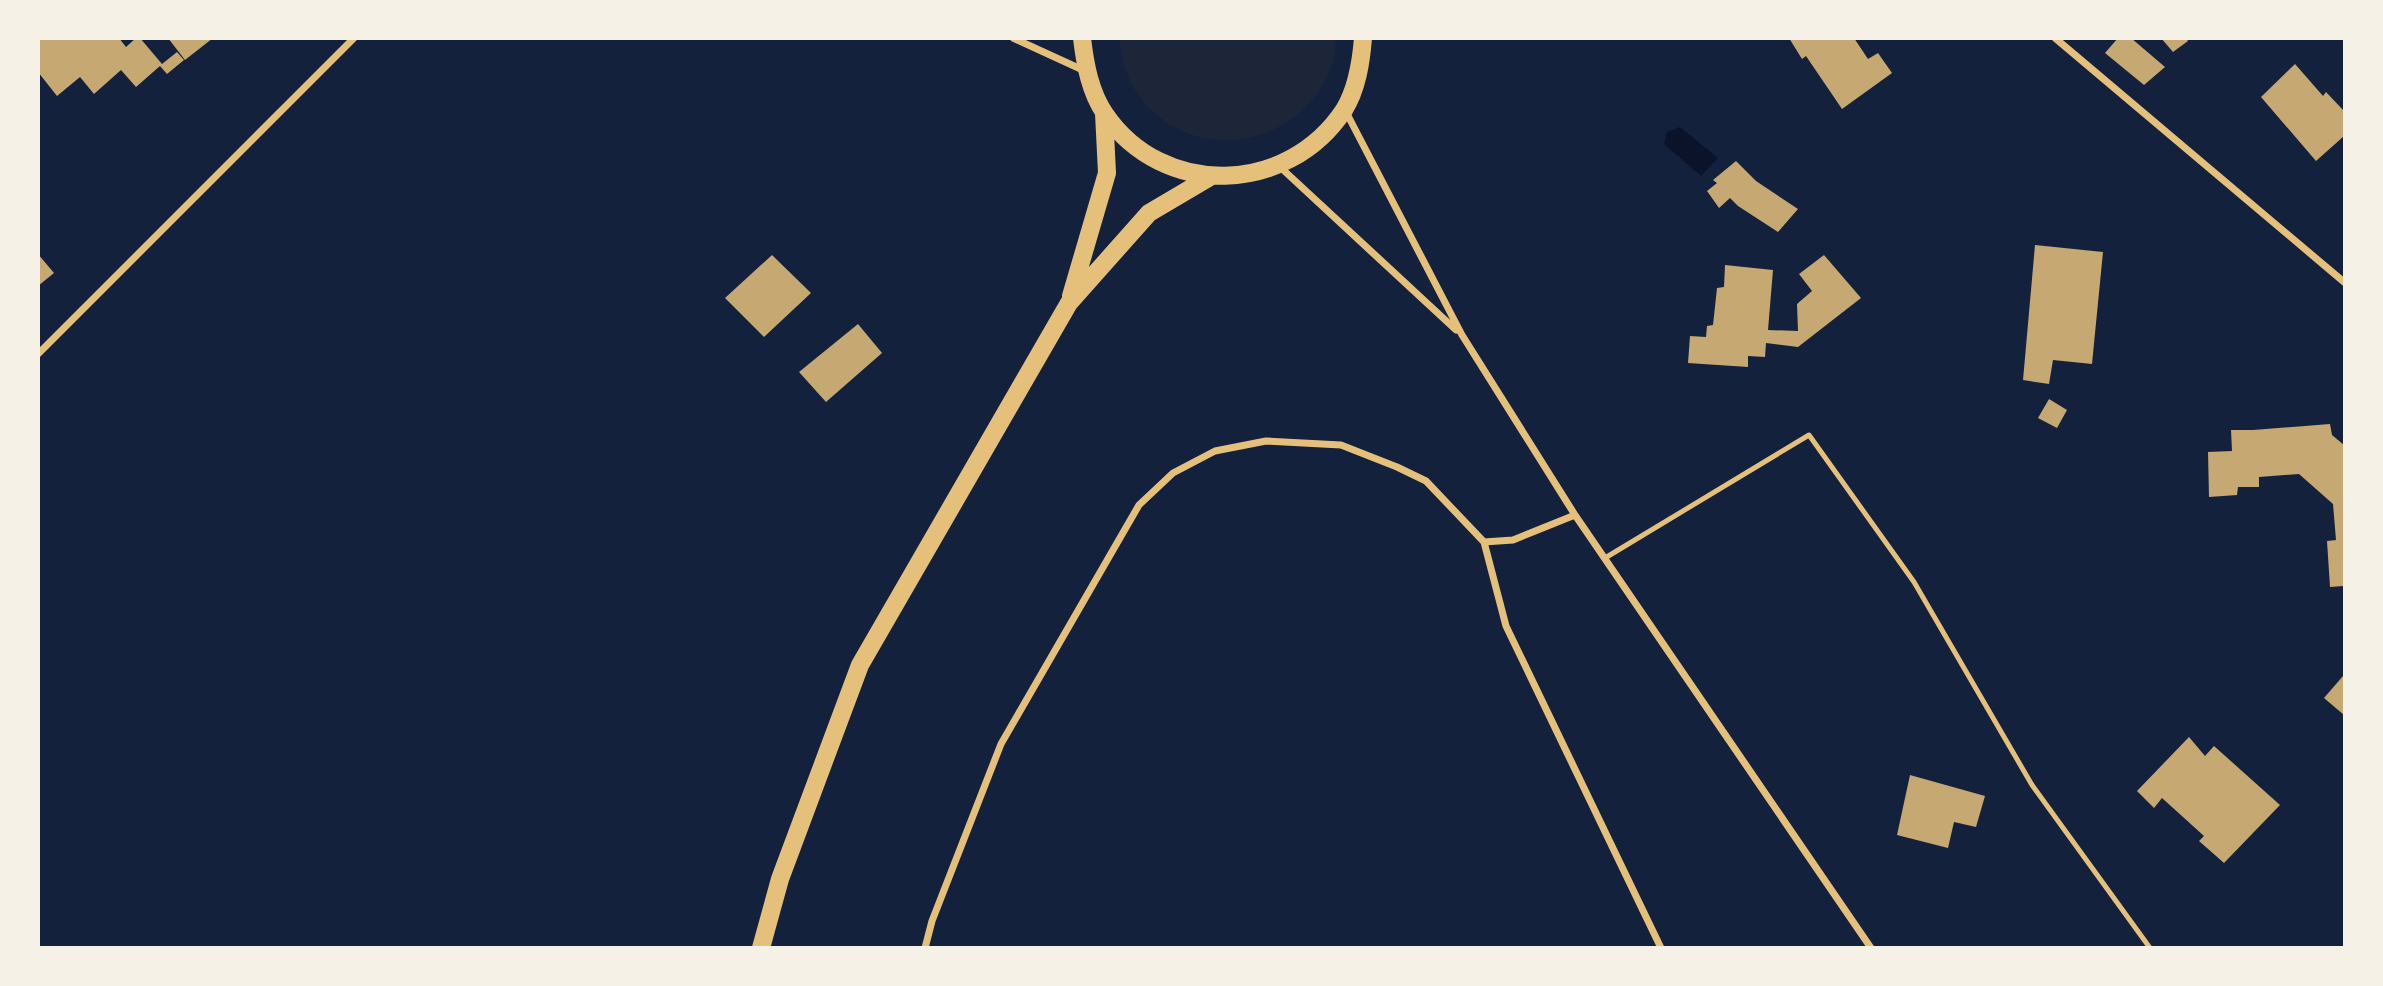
<svg xmlns="http://www.w3.org/2000/svg" width="2383" height="986" font-family="Helvetica,sans-serif">
<rect width="100%" height="100%" fill="#14213d"/>
<path fill="#1d2539" d="M1119,39H1336C1336,60 1327,81 1314,98C1269,153 1186,155 1141,99C1127,81 1122,60 1119,39Z"/>
<path fill="#0b132b" d="M1680,127L1718,158L1701,176L1664,144L1667,132Z"/>
<path fill="#c6a872" d="M38,38H119L126,47L136,38H140L162,64L177,52L184,60L167,74L160,66L136,87L121,70L94,94L80,77L57,96L38,72Z
M168,38H213L185,60Z
M1789,38H1854L1868,59L1878,53L1892,73L1842,109L1806,56L1802,59Z
M2118,38H2131L2165,67L2144,85L2105,53Z
M2161,38H2186L2188,41L2173,52Z
M2295,64L2323,96L2326,92L2344,111V136L2316,161L2261,97Z
M1736,161L1756,181L1798,209L1778,232L1738,206L1730,198L1719,208L1707,191L1717,183L1713,180Z
M2035,245L2103,252L2092,364L2053,360L2049,384L2023,380Z
M38,254L54,273L38,286Z
M772,255L811,293L764,337L725,298Z
M1824,255L1861,298L1798,347L1766,343L1765,357L1748,356V367L1688,363L1690,336L1706,337L1707,326L1713,325L1717,288L1724,287L1725,265L1773,270L1768,330L1798,331L1797,304L1812,291L1799,274Z
M858,324L882,353L826,402L799,372Z
M2049,399L2067,410L2057,428L2038,418Z
M2330,424L2332,435L2344,445V586L2330,587L2327,541L2336,540L2333,504L2299,474L2259,477V487H2238L2237,495L2209,497L2208,452L2232,451L2231,430H2253Z
M2343,676L2344,677V715L2324,698Z
M2189,737L2205,756L2214,746L2280,805L2224,863L2199,841L2204,836L2162,798L2154,808L2137,791Z
M1910,775L1985,796L1976,827L1954,822L1948,848L1897,835Z"/>
<g fill="none" stroke-linecap="round" stroke-linejoin="round">
<path stroke="#e5c07b" stroke-width="5" d="M1605,558L1809,435L1914,582L2032,785L2150,948"/>
<path stroke="#e5c07b" stroke-width="7" d="M1013,38L1085,71
M2055,38L2344,282
M1345,110L1462,335L1575,515L1871,948
M1279,166L1456,330
M38,354L354,38
M1484,542L1506,626L1661,948
M925,948L932,921L1001,744L1139,505L1173,473L1215,451L1266,441L1341,445L1397,467L1426,481L1484,542L1513,540L1575,515"/>
<path stroke="#e5c07b" stroke-width="18" d="M1082,38C1085,64 1090,92 1105,114C1163,199 1288,195 1344,110C1357,89 1361,63 1363,38
M1071,296L1107,173L1104,113
M761,948L780,879L860,665L1069,303L1149,213L1210,177"/>
</g>
<rect width="2383" height="986" fill="none" stroke="#f6f1e7" stroke-width="80"/>
</svg>
